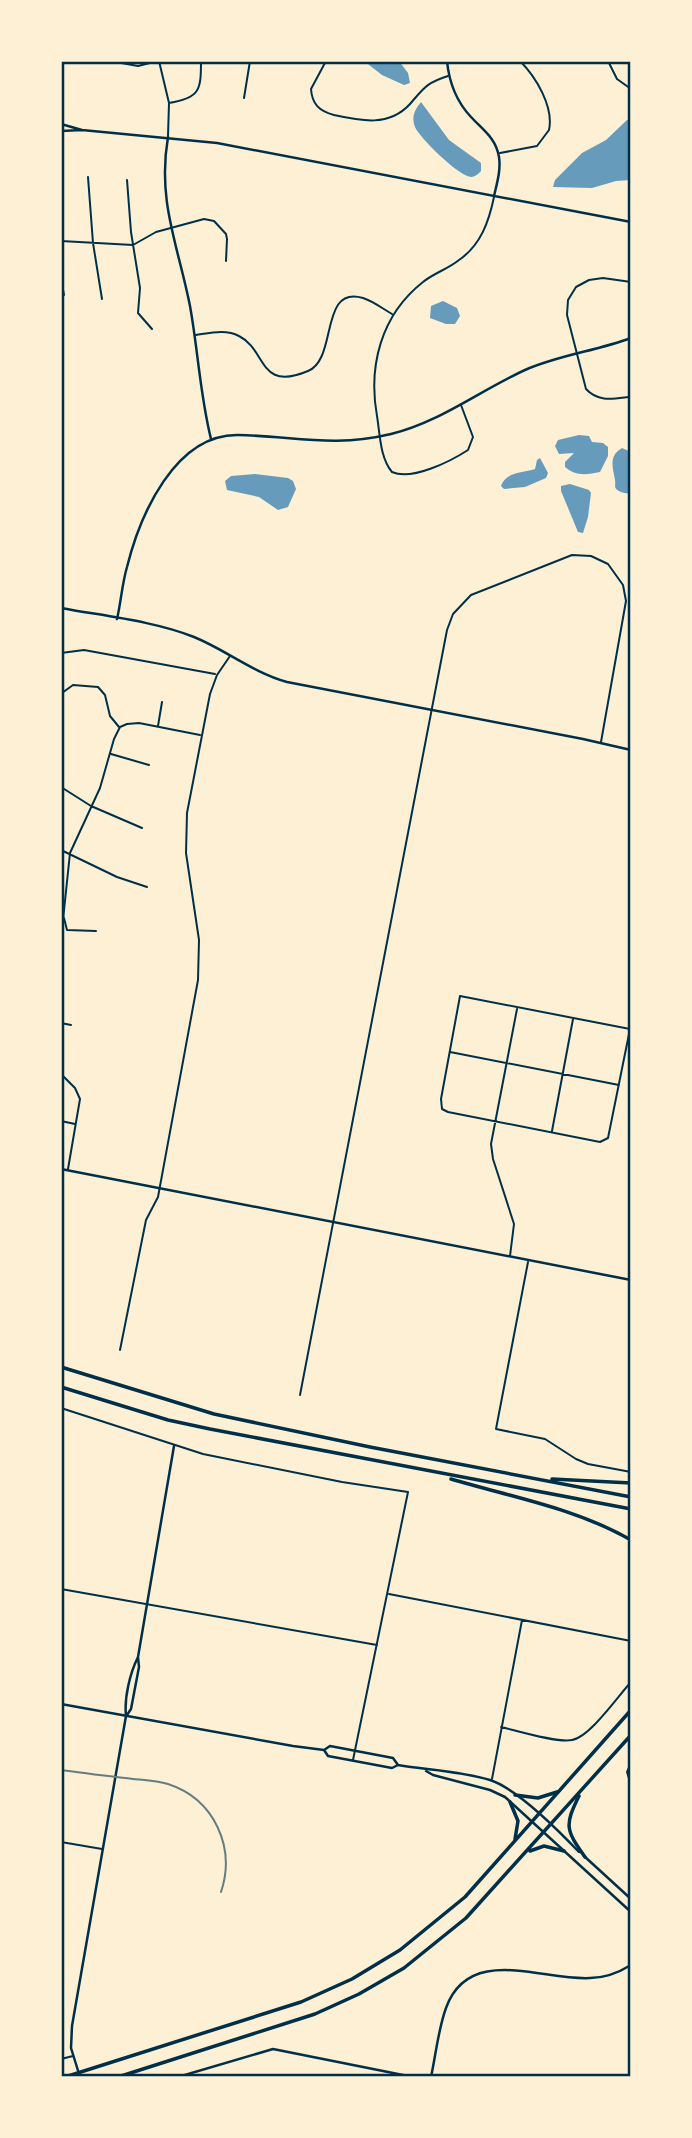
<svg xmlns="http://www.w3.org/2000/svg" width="692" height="2138" font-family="'Sofia Sans Condensed',sans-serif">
<rect width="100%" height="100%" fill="#fdf0d5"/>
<path fill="#669bbc" d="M364,61H399L408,73L410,83L404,85L382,75Z
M421,102L449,140L481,163V171C479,173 476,176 472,177C460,178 419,137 415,127C411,117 415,109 421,102Z
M627,120H631V180L616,181L592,188L553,187L555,180L582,153L606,140Z
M443,301L457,308L460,316L455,324H446L430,318L431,306Z
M579,435L589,436L592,442L603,443L608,447V456L600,472C586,475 575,476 565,467V462L574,453L559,454L555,446L558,440Z
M622,448L631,452V494C629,494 620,492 619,491C613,488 616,486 615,480C613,468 608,456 622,448Z
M540,458L548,473L546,478L525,487L504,489L501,486C506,472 522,473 535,469L537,460Z
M255,474L288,478L293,481L296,489L288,507L278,510L259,497L227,490L225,481L231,476Z
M570,484L589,490L591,493L588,517L583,533L578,532L561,491V486Z"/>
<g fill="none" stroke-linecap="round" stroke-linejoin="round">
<path stroke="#003049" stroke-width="2" d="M110,61L138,66L158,61
M159,61L169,103L168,136
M326,61L311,89C312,104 319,111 334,115C361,121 389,127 410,104C424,88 426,83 448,76
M608,61L617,79L631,89
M244,98L250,61
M169,103C200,98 201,90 201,61
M500,153L537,146L549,130C554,107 536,77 520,61
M88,177L93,243L102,299
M127,180L131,232L140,288L138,313L152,329
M61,241L133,245L156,232L204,219L214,221L226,234L227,239L226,261
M61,279L64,295
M196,335C210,333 226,329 239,336C267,350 258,392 308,371C338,359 319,285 363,298C373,301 383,309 392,314
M628,397C612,399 598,402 586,389L567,315L568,300L576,287L589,280L603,278L631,282
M461,405L473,437L468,450C451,461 412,481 392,472C380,458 380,434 377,416C368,366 381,315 423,282C434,273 448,269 459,260C481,245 489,221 494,197
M61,653L84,650L215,674
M61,697L62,693L73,685L98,687L105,695L110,716L119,727
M158,726L162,702
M111,754L149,765
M61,787L91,806L142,828
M61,850L117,877L147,887
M64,918L67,930L96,931
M61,939L70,853L100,788L114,739L120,727L127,724L139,723L200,735
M460,996L630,1029L608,1138L600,1142L448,1112L442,1109L441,1099Z
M61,1023L71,1025
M450,1052L619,1085
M61,1074L75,1088L80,1099L68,1169
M61,1121L75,1124
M552,1131L573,1019
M510,1256L514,1224L493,1159L491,1144L517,1009
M528,1262L496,1429L545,1439L576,1459L588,1464L631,1472
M120,1350L146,1220L158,1197L198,980L199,940L186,853L187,813L210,694L217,675L230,656
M300,1395L447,630L453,614L471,595L572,555L591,556L608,564L623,585L626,601L601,742
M61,1408L203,1454L342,1482L408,1492L353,1760
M61,1589L377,1645
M389,1594L631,1641
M501,1727C518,1731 557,1743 572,1740C590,1737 618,1696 631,1682
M631,1763L627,1772L631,1785
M492,1779L522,1620
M61,1842L102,1849
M61,2059L73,2056"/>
<path stroke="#003049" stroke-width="2.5" d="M447,61C449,82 456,101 471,117C483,130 496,138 499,157C501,170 497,183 494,196
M168,137C157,201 178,245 190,306C198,350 200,395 211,439
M61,608C104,616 154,621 194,637C226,650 252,672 287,682L583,739L631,750
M117,619C121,602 122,584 127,567C140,515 175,434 238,435C294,436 333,448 391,434C440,422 479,391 525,370C559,355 596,351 631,338
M61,1169L631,1280
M127,1715L131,1709L139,1667L138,1657
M80,2077L71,2048L72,2026L126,1716C124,1698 130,1673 138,1657L174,1446
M178,2077L273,2049L413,2077
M431,2077C436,2054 438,2030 446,2008C469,1944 543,1981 590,1978C605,1978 618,1973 631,1965"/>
<path stroke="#003049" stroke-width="2.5" d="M61,124L82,130
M61,131L82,130L217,143L631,222
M61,1704L293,1746L324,1750L330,1746L393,1758L398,1765
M324,1750L328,1756L392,1768L398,1765C428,1770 461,1771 490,1780C518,1789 558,1830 579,1852
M426,1771L433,1775L490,1790L505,1797L631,1912
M584,1856L631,1899"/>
<path stroke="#003049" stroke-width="3.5" d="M515,1795L538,1798L557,1792
M579,1796C564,1826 566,1830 585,1857
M510,1802L518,1821L515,1839
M530,1851L544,1846L564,1851
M65,2077L301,2002L352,1979L400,1950L465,1897L631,1710
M118,2077L315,2014L359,1994L404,1968L466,1918L631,1735"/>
<path stroke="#003049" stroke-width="3.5" d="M61,1367L214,1414L370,1447L631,1497
M61,1387L168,1420L210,1429L631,1509
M451,1479C511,1497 575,1508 631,1540
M552,1479L631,1483"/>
<path stroke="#657d81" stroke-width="2" d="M61,1770C83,1773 104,1776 125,1778C139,1780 155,1780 168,1784C214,1799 236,1847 221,1892"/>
</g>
<rect width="692" height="2138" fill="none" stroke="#fdf0d5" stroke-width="126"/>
<rect x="63" y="63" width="566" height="2012" fill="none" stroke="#003049" stroke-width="2.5"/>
</svg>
